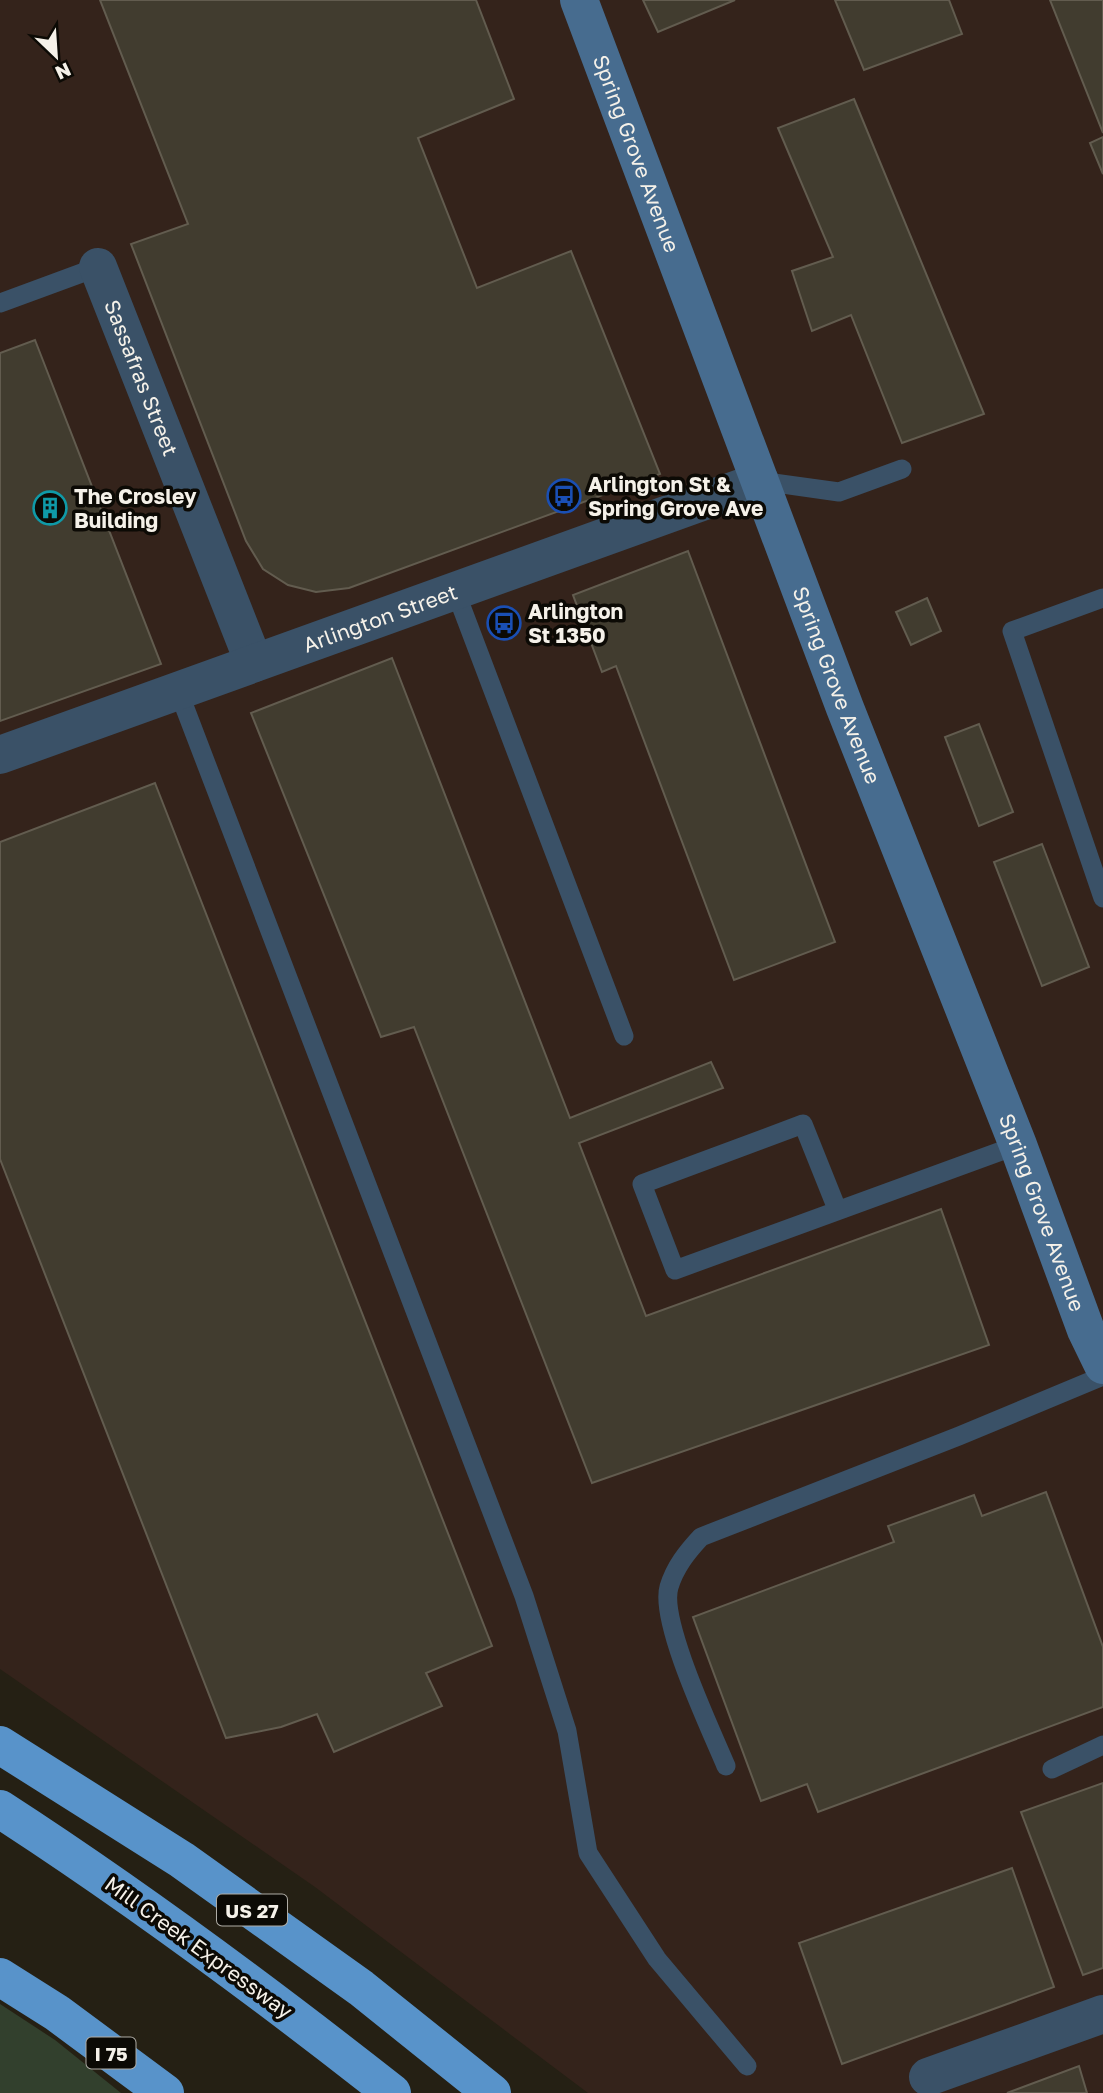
<svg xmlns="http://www.w3.org/2000/svg" width="1103" height="2093" font-family="'Golos Text',sans-serif">
<rect width="100%" height="100%" fill="#252014"/>
<path fill="#34231b" d="M0,0H1103V2093H588L315,1887L0,1669Z"/>
<path fill="#32402d" d="M0,2004L55,2040L121,2093H0Z"/>
<path fill="#413c2f" stroke="#625c4f" stroke-width="2" d="M100,0H476L514,99L418,138L477,288L571,251L660,474L349,588L316,592L288,585L263,569L246,541L131,244L188,224Z
M643,0H735L658,32Z
M835,0H949L962,34L864,70Z
M1050,0H1103V133Z
M854,99L984,414L902,443L851,315L812,331L792,271L833,257L778,128Z
M1103,137V174L1090,143Z
M35,340L161,664L0,721V353Z
M688,551L835,942L734,980L616,666L602,672L573,595Z
M927,598L941,631L911,645L896,612Z
M392,658L570,1118L711,1062L723,1088L579,1143L646,1316L941,1209L989,1345L592,1483L414,1027L381,1037L251,713Z
M979,724L1013,812L979,826L945,737Z
M155,783L492,1646L426,1673L442,1706L334,1752L317,1714L281,1727L226,1738L0,1159V842Z
M1042,844L1089,967L1042,986L994,862Z
M1046,1492L1103,1647V1707L818,1812L807,1784L761,1801L693,1617L894,1542L888,1526L974,1495L982,1516Z
M1103,1783V1968L1083,1975L1021,1812Z
M1012,1868L1054,1987L842,2064L799,1943Z
M1079,2066L1087,2093H1007Z"/>
<g fill="none" stroke-linecap="round" stroke-linejoin="round">
<path stroke="#3a5167" stroke-width="19" d="M0,303L98,267
M760,481L839,492L902,469
M455,590L624,1036
M1103,598L1012,631L1103,898
M178,690L524,1596L567,1731L588,1853L657,1959L747,2066
M837,1209L803,1124L642,1184L675,1270L1018,1145
M726,1766C711,1730 659,1621 669,1587C675,1567 687,1552 701,1537L959,1436L1103,1376
M1052,1769L1103,1745"/>
<g stroke="#3a5167" stroke-width="38">
<path id="s1" d="M98,267L254,663"/>
<path id="s2" d="M0,755L760,481"/>
<path d="M928,2077L1103,2014"/>
</g>
<path stroke="#476c8f" stroke-width="38" id="s3" d="M579,0L845,708L1018,1145L1086,1330L1103,1365"/>
<path stroke="#5893ca" stroke-width="38" d="M0,1745L182,1860L361,1988L492,2093
M0,1809C136,1897 265,1993 392,2093
M0,1977L57,2013L165,2093"/>
</g>
<defs>
<symbol id="bus-ring" viewBox="-11 -11 22 22"><circle r="9.5" fill="#0c0a05" stroke="#1a4fb4" stroke-width="1.5"/><path d="M-5-6H5V4H4V6H2V4H-2V6H-4V4H-5ZM-3.5-4V0h7V-4ZM-3.5 1.2v1.5H-2V1.2ZM2 1.2v1.5H3.5V1.2Z" fill="#1a4fb4"/></symbol>
<symbol id="building-ring" viewBox="-11 -11 22 22"><circle r="9.5" fill="#0c0a05" stroke="#0f9aa8" stroke-width="1.5"/><path d="M-4-6H4V6H1V3H-1V6H-4ZM-2.5-4.3h1.7v1.8h-1.7ZM.8-4.3h1.7v1.8H.8ZM-2.5-1h1.7V.8h-1.7ZM.8-1h1.7V.8H.8Z" fill="#0f9aa8"/></symbol>
</defs>
<g fill-rule="evenodd">
<use href="#bus-ring" x="545" y="477" width="38" height="38"/>
<use href="#building-ring" x="31" y="489" width="38" height="38"/>
<use href="#bus-ring" x="485" y="604" width="38" height="38"/>
</g>
<g text-anchor="middle" dominant-baseline="central" stroke-width="7" stroke-linejoin="round" paint-order="stroke">
<g fill="#0c0a05" stroke="#afaca5" stroke-width="2">
<rect x="217" y="1894.5" width="70" height="31" rx="5"/>
<rect x="86.5" y="2037.5" width="49" height="31" rx="5"/>
</g>
<g font-size="19" font-weight="bold" fill="#f5f1e9">
<text x="252" y="1910">US 27</text>
<text x="111" y="2053">I 75</text>
</g>
<g font-size="21" fill="#f5f1e9" stroke="#0c0a05">
<text stroke="none"><textPath href="#s3" startOffset="164">Spring Grove Avenue</textPath></text>
<text stroke="none"><textPath href="#s1" startOffset="119">Sassafras Street</textPath></text>
<text stroke="none"><textPath href="#s2" startOffset="404">Arlington Street</textPath></text>
<text stroke="none"><textPath href="#s3" startOffset="732">Spring Grove Avenue</textPath></text>
<text stroke="none"><textPath href="#s3" startOffset="1298">Spring Grove Avenue</textPath></text>
<text transform="translate(199 1947) rotate(36)">Mill Creek Expressway</text>
</g>
<g font-size="21" font-weight="bold" fill="#f5f1e9" stroke="#0c0a05" text-anchor="start">
<text x="588" y="484">Arlington St &amp;<tspan x="588" dy="24">Spring Grove Ave</tspan></text>
<text x="74" y="496">The Crosley<tspan x="74" dy="24">Building</tspan></text>
<text x="528" y="611">Arlington<tspan x="528" dy="24">St 1350</tspan></text>
</g>
</g>
<g transform="translate(56 56) rotate(155)" stroke="#0c0a05" stroke-width="5" paint-order="stroke">
<path d="M0-5L12 26L0 18L-12 26Z" fill="#f5f1e9"/>
<text y="-10" font-size="19" font-weight="bold" text-anchor="middle" fill="#f5f1e9">N</text>
</g>
</svg>
